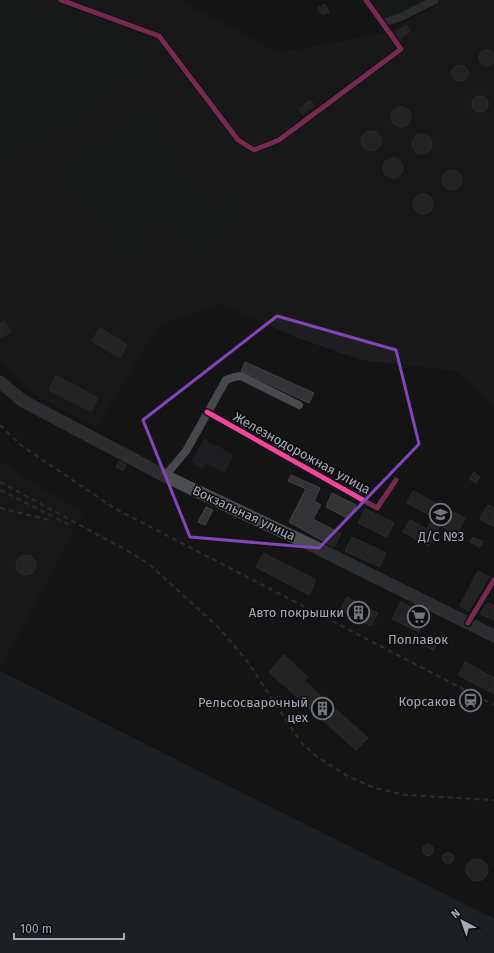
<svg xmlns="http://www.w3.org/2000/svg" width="494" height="953" font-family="'Fira Sans',sans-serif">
<rect width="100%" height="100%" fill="#141414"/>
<path fill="#1e1e20" d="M0,0H179L279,53L389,32L445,0H494V407L456,371L361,360L298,338L220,304L158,326L97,426L39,397L10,371L0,356Z
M204,439L234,455L224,473L206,463L202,469L191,462Z
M0,461L36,485L83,513L2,665L0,664Z"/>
<path fill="#1a211b" d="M0,0C44,0 116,22 149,51C154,56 159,62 164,67L12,162L3,170L10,225H0Z
M368,0H432L383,20Z
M149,102C167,136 180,177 212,200L226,195L235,179L253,202L251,222L214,250L179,268L192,245L167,229L146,235L141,262L132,274L109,246L93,216L71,192L58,162Z"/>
<path fill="#273036" d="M0,671L494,919V953H0Z"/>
<path fill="#333335" stroke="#424448" d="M325,4L329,12L322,15L318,8Z
M406,25L410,31L400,39L396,33Z
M479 58a8 8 0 1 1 16 0a8 8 0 1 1-16 0Z
M452 73a8 8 0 1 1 16 0a8 8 0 1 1-16 0Z
M472 104a8 8 0 1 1 16 0a8 8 0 1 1-16 0Z
M310,100L314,105L303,114L299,109Z
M391 117a10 10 0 1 1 20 0a10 10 0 1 1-20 0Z
M361 141a10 10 0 1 1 20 0a10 10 0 1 1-20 0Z
M412 144a10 10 0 1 1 20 0a10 10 0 1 1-20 0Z
M383 168a10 10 0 1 1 20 0a10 10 0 1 1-20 0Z
M442 180a10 10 0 1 1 20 0a10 10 0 1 1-20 0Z
M413 204a10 10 0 1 1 20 0a10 10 0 1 1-20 0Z
M4,321L11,332L0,338V324Z
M100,328L127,345L120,358L92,341Z
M245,362L314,393L309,403L241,371Z
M56,376L98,398L91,411L49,390Z
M119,461L126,465L123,471L116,467Z
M474,472L480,477L476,483L469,479Z
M291,475L320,488L314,501L321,505L313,519L341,534L334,547L289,522L306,489L288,481Z
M413,491L465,518L457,534L440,525L429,546L403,532L410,520L427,529L433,517L407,503Z
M332,493L356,505L349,519L326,507Z
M487,505L494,508V527L480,519Z
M206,507L213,510L205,525L198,522Z
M365,509L394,523L387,537L358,523Z
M352,537L386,553L380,567L345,551Z
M473,537L483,542L480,547L470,542Z
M263,553L316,580L309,595L256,567Z
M16 565a10 10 0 1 1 20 0a10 10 0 1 1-20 0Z
M478,571L489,577L469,611L460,606Z
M347,597L378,613L371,626L340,610Z
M401,602L427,616L419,632L392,619Z
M487,603L494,606V620L480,614Z
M422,636L437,643L434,650L419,643Z
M284,655L308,677L304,681L368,738L356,750L269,672Z
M465,662L494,678V694L458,675Z
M422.5 850a5.5 5.5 0 1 1 11 0a5.5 5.5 0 1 1-11 0Z
M442.5 858a5.5 5.5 0 1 1 11 0a5.5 5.5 0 1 1-11 0Z
M466 870a11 11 0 1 1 22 0a11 11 0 1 1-22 0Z"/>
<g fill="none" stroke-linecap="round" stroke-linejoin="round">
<path stroke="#48494d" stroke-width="8" d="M61,0L159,36L238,140L254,150L279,140L401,49L366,0
M382,23L401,17L435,0
M207,412L377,508L396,480
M165,476L186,451L226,380L234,377L241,376L299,405
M468,623L494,580"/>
<path stroke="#4a4c4f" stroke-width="13" d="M0,382L23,401L165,476L317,548L494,636"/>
<path stroke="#48494c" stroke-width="2" stroke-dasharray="5 4" stroke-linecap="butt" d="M0,425L22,446L114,508L494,705
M0,482L128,551L149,564L220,629L247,661L300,741L316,756L349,777L375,788L406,795L494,800
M0,490L70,525
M0,508L49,520"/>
<defs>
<path id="cycleway" d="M61,0L159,36L238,140L254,150L279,140L401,49L366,0
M207,412L377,508L396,480
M468,623L494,580"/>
</defs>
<use href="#cycleway" stroke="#0e0e10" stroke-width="8"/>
<use href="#cycleway" stroke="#ed469a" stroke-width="5"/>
</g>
<path d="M0 0H494V953H0ZM277,316L396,350L419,444L319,548L190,537L143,420Z" fill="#141414" fill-opacity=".55" fill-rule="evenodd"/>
<path fill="none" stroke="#8345bd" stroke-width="3" stroke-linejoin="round" d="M277,316L396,350L419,444L319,548L190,537L143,420Z"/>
<defs>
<symbol id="school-ring" viewBox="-11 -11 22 22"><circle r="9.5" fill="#0e0e10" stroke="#72767d" stroke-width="1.5"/><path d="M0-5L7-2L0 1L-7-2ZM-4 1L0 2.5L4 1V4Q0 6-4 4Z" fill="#72767d"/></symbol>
<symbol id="building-ring" viewBox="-11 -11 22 22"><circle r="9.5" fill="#0e0e10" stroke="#72767d" stroke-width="1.5"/><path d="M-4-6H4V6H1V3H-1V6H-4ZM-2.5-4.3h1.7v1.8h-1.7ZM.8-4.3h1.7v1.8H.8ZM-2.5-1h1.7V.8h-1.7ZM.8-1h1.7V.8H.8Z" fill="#72767d"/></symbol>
<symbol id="supermarket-ring" viewBox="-11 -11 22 22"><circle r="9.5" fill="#0e0e10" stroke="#72767d" stroke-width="1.5"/><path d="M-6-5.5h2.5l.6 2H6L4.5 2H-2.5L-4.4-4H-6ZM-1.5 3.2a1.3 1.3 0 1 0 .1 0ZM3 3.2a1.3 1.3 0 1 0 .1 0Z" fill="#72767d"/></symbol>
<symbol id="station-ring" viewBox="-11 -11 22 22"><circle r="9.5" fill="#0e0e10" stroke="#72767d" stroke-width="1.5"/><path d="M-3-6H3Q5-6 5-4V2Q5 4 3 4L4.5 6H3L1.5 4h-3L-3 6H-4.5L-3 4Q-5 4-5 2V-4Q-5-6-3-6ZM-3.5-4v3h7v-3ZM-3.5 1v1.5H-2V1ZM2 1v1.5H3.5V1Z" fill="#72767d"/></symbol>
</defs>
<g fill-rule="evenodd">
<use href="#school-ring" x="428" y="502" width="25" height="25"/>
<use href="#building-ring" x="346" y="600" width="25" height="25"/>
<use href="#supermarket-ring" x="406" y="604" width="25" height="25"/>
<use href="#station-ring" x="458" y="688" width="25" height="25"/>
<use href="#building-ring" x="310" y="696" width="25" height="25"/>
</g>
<g text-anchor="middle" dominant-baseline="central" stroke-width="3.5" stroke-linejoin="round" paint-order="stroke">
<g font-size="13" fill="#a4aab6" stroke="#0e0e10">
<text transform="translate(302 453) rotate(29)">Железнодорожная улица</text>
<text transform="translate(244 513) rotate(25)">Вокзальная улица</text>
</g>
<g font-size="13" fill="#a4aab6" stroke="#0e0e10" text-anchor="end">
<text x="441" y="536" text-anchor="middle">Д/С №3</text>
<text x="344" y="612">Авто покрышки</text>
<text x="418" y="639" text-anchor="middle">Поплавок</text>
<text x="456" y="701">Корсаков</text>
<text x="308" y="702">Рельсосварочный<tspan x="308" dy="15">цех</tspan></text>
</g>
</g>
<g transform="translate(462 921) rotate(319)" stroke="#0e0e10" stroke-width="3" paint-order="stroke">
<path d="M0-3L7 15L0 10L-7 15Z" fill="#a4aab6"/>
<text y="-6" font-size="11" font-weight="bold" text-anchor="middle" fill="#a4aab6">N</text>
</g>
<path d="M14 933v6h110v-6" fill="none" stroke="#a4aab6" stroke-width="2"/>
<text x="20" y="933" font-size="12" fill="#a4aab6" stroke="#0e0e10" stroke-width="3" paint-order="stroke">100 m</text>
</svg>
